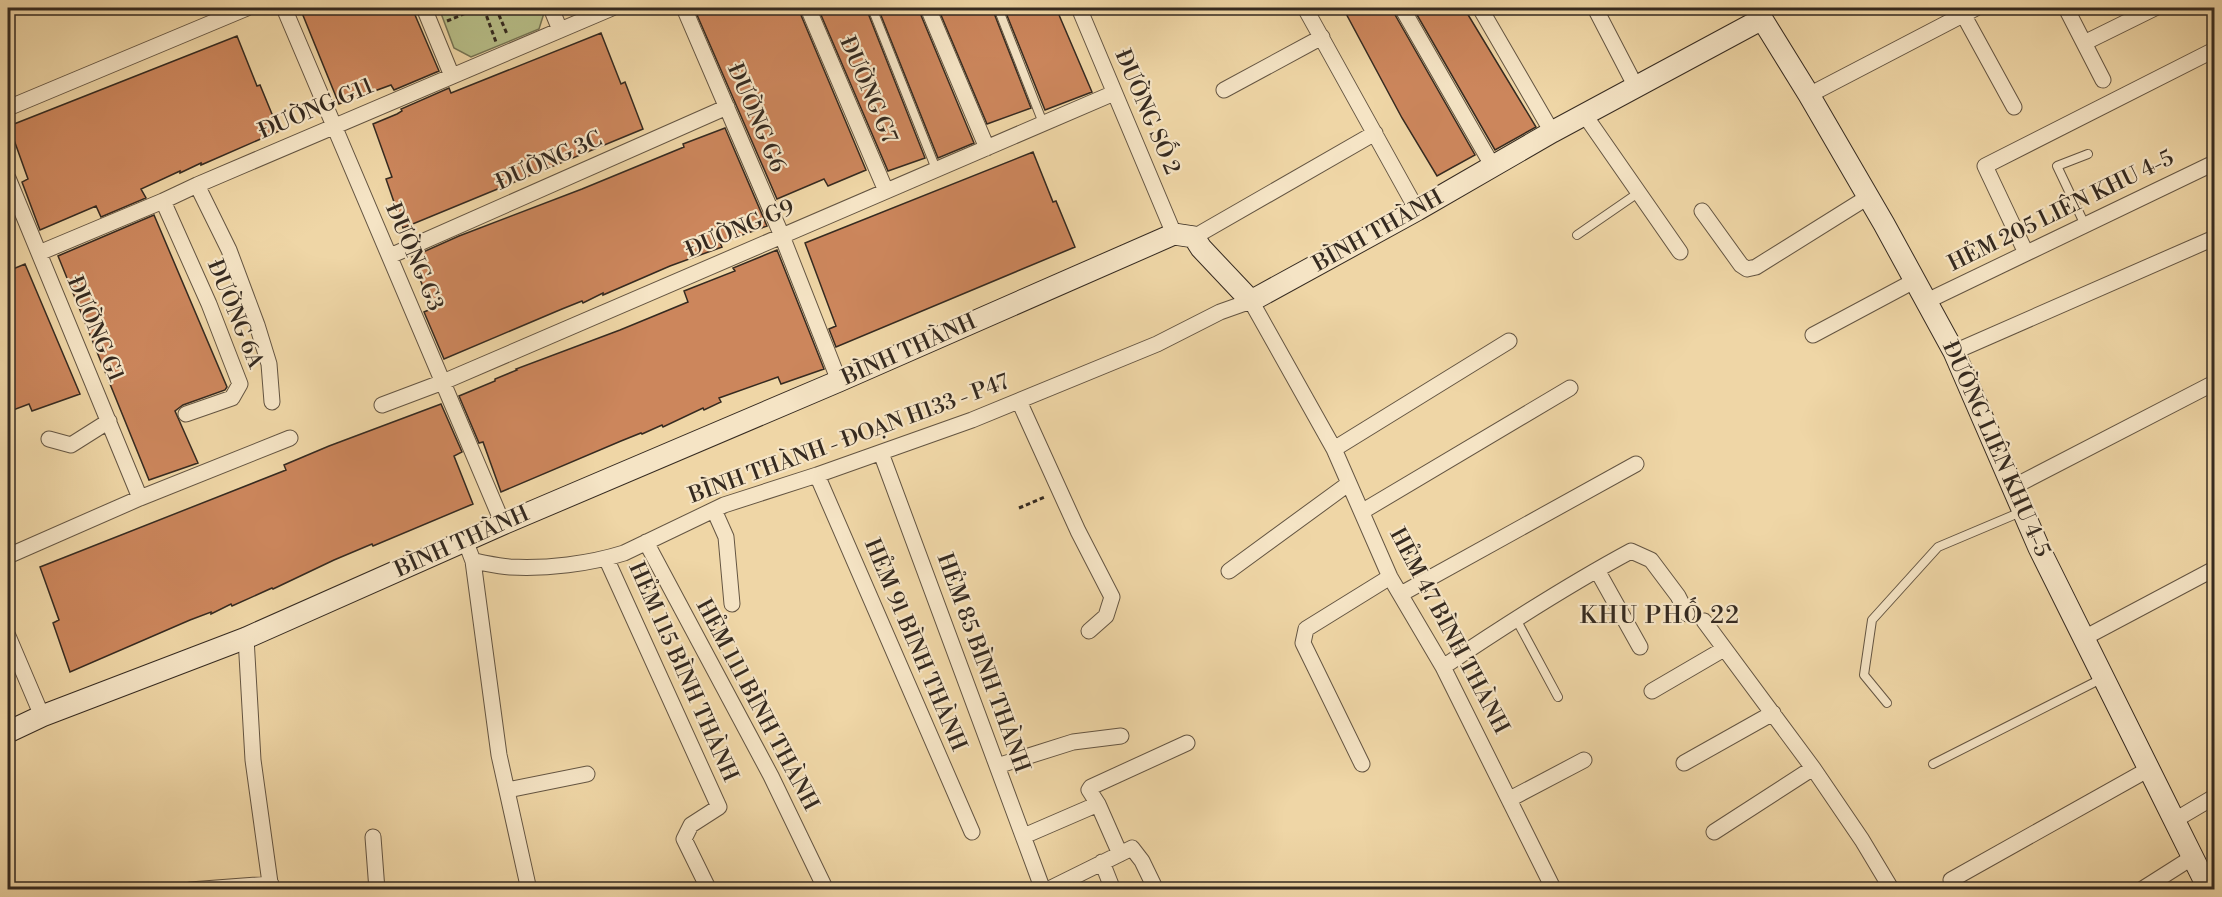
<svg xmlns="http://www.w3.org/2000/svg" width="2222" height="897" font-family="'Libre Bodoni',serif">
<rect width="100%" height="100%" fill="#efd6a6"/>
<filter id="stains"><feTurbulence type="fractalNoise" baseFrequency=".00333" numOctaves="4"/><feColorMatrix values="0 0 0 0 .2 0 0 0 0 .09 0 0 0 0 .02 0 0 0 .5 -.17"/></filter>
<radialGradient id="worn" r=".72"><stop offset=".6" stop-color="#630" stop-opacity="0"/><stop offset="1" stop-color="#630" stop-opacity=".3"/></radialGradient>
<path fill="#b7be88" stroke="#767454" stroke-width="1.5" d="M439,8H542L544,13L539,29L471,57L454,48Z"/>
<path fill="#cc865c" stroke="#352a20" stroke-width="1.5" d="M300,8H412L439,71L394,90L391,85L339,104Z
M694,8H798L866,170L828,186L824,179L777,199Z
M818,8H866L925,158L888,171Z
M878,8H918L974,143L938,158Z
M938,8H992L1031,108L987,124Z
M1004,8H1056L1092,92L1045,110Z
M1343,8H1392L1394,13L1475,155L1437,176L1402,118Z
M1413,8H1464L1536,127L1495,150Z
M601,33L621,84L625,82L643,129L403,228L386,179L392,177L373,124L397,114L402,111L401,109L449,88L451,93Z
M237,36L257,86L260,85L279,131L201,165V163L180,173V171L141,189L146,198L101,217L96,206L40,230L22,182L28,179L9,126Z
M725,128L767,226L720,243L722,247L670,266L603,295V293L583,303L582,301L562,309L444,359L424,312L431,309L412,257L459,236L582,189L684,147L683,144Z
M1033,152L1053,202L1056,201L1075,247L836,347L829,329L836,326L805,243Z
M154,215L227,387L225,390L183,405L175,411L198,463L149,480L58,256Z
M777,250L824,369L781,384L778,377L719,398L721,402L704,410L703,408L663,427L662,425L642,434L641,433L621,441L501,492L483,442L479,443L459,396L495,381V379L517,370L516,369L620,330L688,302L684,291L735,271L733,268Z
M25,264L80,394L32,411L29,404L8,412V271Z
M441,404L462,452L454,456L473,504L373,546L372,544L334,560L273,589L272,588L232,606L231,604L211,614V612L190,620L70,672L53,623L59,620L40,567L286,470L284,465L329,446Z"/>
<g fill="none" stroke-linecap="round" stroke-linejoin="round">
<defs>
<path id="lane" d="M872,8L936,169
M998,8L1043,123
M2085,225L2057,166L2088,154
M1577,235L1638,193
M1516,619L1558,697
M1887,703L1864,675L1872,620L1938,547L2021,512
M1933,764L2103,678"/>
<path id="street" d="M284,8L503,524
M424,8L452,76
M551,8L560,30
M684,8L782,236L839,381
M808,8L886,191
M928,8L987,148
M1079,8L1174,234
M1305,8L1417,210
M1402,8L1492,165
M1480,8L1552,132
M1595,8L1636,87
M2066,8L2103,80
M1963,14L2014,107
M2084,43L2155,8
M1224,90L1322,37
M1809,95L1976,8
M8,108L247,8
M1584,114L1680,252
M8,178L140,498
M197,185L229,250L257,325L269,364L272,402
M163,201L209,304L240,384L232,398L186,414
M1702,211L1741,265L1747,269L1756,267L1868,197
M1194,237L1375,133
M39,253L163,201L197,185L612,8
M2026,253L1985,166L2214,50
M390,256L727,107
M1927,301L2214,163
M1813,335L1916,280
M1954,352L2214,238
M1019,401L1078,531L1112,597L1106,616L1089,631
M382,405L443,382L1114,93
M49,439L71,445L109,421
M1334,449L1509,341
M881,453L1043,890
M817,475L972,832
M2013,487L2214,383
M714,510L726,537L732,604
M1363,511L1570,388
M465,540L473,561C485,563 498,566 510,567C547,569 589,564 624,553L724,505L817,475L972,420L1157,344L1220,312L1251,301L1334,449L1390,577L1443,667L1554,890
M646,542L771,776L826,890
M8,556L140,498L290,438
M606,558L719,807L691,825L684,839L709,890
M473,561L499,755L529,890
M1597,570L1640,647
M1229,571L1348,484
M1401,594L1636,464
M1704,621L1813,768L1862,840L1892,890
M8,636L42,716
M246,638L253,760L271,890
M2084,638L2214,569
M1443,667C1504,626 1566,586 1631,551L1651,560L1678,596L1687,614
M1652,691L1724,649
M1684,763L1773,713
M1362,764L1303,643L1306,629L1390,577
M997,766L1073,742L1121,736
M508,790L587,774
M1510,799L1584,760
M1098,804L1120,854
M2175,820L2214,797
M1714,832L1813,768
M1024,836L1098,804L1089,790L1091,787L1187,743
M373,837L377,890
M1102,862L1113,890
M1951,880L2149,769
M190,890L271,884
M1047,890L1132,848L1142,861L1156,890
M2141,890L2193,857"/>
<path id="secondary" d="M1758,8L1762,19L1809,95L1884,224L1954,352L2039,548L2209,890
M8,732L42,716L246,638L503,524L839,381L1174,234L1194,237L1201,248L1251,301L1417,210L1552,132L1762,19"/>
</defs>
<use href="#lane" stroke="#645542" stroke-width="10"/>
<use href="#street" stroke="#645542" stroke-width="17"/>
<use href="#secondary" stroke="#352a20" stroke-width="23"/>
<path stroke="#352a20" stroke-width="3" stroke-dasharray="4.5 3" stroke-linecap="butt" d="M478,8H490
M496,8L507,34
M484,9L496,42
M447,21L478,8
M1019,508L1045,497"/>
<use href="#lane" stroke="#f5e4c5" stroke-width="8"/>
<use href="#street" stroke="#f5e4c5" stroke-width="15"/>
<use href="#secondary" stroke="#f5e4c5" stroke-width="21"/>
</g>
<g text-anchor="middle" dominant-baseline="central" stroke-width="4.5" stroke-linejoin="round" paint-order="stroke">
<g font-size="22" fill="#352a20" stroke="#f5e4c5">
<text transform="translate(868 90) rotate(67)">ĐƯỜNG G7</text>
<text transform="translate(316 109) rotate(-23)">ĐƯỜNG G11</text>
<text transform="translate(1147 112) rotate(67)">ĐƯỜNG SỐ 2</text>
<text transform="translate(756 118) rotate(67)">ĐƯỜNG G6</text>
<text transform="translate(549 161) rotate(-24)">ĐƯỜNG 3C</text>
<text transform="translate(2061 211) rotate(-26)">HẺM 205 LIÊN KHU 4-5</text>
<text transform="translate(740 229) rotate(-23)">ĐƯỜNG G9</text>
<text transform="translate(1378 231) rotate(-29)">BÌNH THÀNH</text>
<text transform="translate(414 257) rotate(67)">ĐƯỜNG G3</text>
<text transform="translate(235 314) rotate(68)">ĐƯỜNG 6A</text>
<text transform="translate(95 329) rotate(67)">ĐƯỜNG G1</text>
<text transform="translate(909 350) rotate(-24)">BÌNH THÀNH</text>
<text transform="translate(849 439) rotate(-20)">BÌNH THÀNH - ĐOẠN H133 - P47</text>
<text transform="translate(1996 449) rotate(66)">ĐƯỜNG LIÊN KHU 4-5</text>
<text transform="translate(462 542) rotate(-24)">BÌNH THÀNH</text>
<text transform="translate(1449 631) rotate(62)">HẺM 47 BÌNH THÀNH</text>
<text transform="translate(915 645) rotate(67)">HẺM 91 BÌNH THÀNH</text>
<text transform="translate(983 663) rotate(70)">HẺM 85 BÌNH THÀNH</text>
<text transform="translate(683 672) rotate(66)">HẺM 115 BÌNH THÀNH</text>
<text transform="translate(757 705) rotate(62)">HẺM 111 BÌNH THÀNH</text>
</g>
<g font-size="24" letter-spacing="1.5" fill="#352a20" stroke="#f5e4c5">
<text x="1660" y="616">KHU PHỐ 22</text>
</g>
</g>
<rect width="2222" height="897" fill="none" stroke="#efd6a6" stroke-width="30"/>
<rect x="9" y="9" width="2204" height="879" fill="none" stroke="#352a20" stroke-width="3"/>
<rect x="15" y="15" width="2192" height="867" fill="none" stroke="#352a20" stroke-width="1.5"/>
<rect width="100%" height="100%" filter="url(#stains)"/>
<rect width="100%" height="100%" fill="url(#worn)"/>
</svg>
